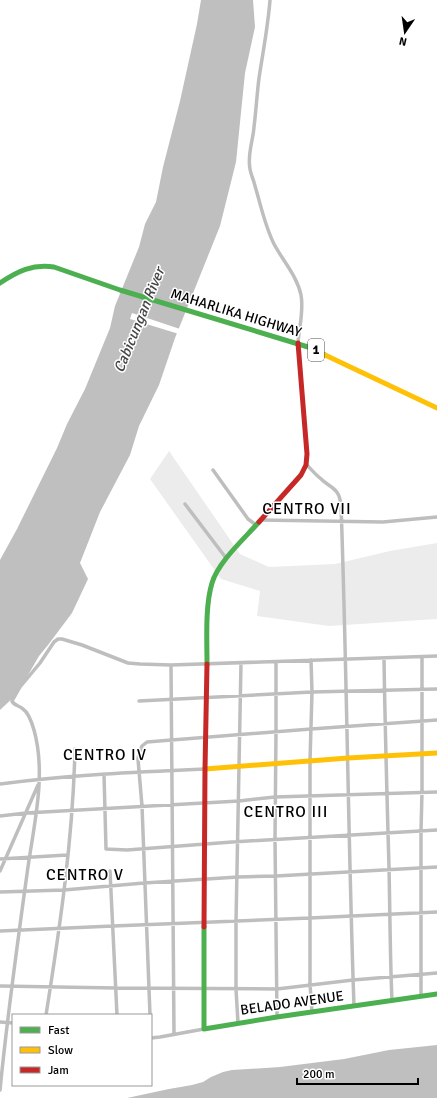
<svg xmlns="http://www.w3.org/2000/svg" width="437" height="1098" font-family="Signika,sans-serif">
<rect width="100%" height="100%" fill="#fff"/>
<path fill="#ececec" d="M169,451L240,554L269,567L335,564L390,551L437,543V619L329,626L257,616L260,591L221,579L150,479Z"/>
<path fill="#bfbfbf" d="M201,0H253L255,27L245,73L236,162L220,226L175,338L159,385L139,426L130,455L100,512L80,563L88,579L72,613L48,645L39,656L17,694L0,710V560L17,529L57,448L67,424L85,389L110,328L115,306L139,247L145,224L156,202L163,167L180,101L197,24Z
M437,1045V1098H127L169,1089L192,1085L203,1082L211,1077L223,1072L232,1070L280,1067L344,1059L389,1050Z"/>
<path fill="#fff" d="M132,313L180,329L179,334L130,319Z"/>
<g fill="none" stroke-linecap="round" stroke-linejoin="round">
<path stroke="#bebebe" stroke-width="3.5" d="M270,0C268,26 263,52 259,78C257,94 256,111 254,127C253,141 247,155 250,169C251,175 254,181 255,186C261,206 265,226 274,244C283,261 297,276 301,295C304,311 299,328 298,343
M306,464C311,469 315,474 320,478C331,489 339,487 341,505C347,672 348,839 354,1006
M213,470L248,519L256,525
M185,504L226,558
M260,520L383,522L437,517
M384,658C385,728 387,798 389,867C390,912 390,956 392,1001
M311,660L312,692L310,761V984L312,1012
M276,662V732L275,840L277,1017
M171,665L437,656
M139,701L312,692L437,689
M104,774L106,849L127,850L232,842L437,830
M0,784C68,775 136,772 205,769
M0,816L26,813L239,801L275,797L437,792
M0,859L67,855
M0,871L38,785
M110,871L117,1015
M0,892L64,890L144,883L238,877L276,876L437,867
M0,931L113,926L310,918L437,912
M0,986L116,988L277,989L353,980L437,973
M421,996V831L422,792V657
M46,1015C60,927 73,838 75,749
M150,1015L142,806L138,759L139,753L142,746L147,742L311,729L437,720
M0,1022L13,1023
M238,1023L236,989V921L241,663
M151,1038L160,1037L204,1029
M0,1090C7,1018 17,946 27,874C33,828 47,776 34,730C32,723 29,713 23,709C19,705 14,706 12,701L20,687L40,663L54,642L58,639H62L82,645L128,663L140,664L171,665L174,1034"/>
<path stroke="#4caf50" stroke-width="5" d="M0,283C18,271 32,264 54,267L120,290L308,347L325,355
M207,664C207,639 205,606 212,583C218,562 244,539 259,522
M204,927V1029L277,1017L437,994"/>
<path stroke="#ffc107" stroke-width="5" d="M325,355L437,408
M205,769L348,758L437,753"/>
<path stroke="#c62828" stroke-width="5" d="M259,522L301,475L306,465L307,454L298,343
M204,927L205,769L207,664"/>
</g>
<g text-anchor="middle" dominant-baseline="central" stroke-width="3" stroke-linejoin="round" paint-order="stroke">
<rect fill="#fff" stroke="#4c4c4c" stroke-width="1" x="308" y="339" width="16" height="22" rx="3"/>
<g font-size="13" font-weight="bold" fill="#000">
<text x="316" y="350">1</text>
</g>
<g font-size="14" fill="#000" stroke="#fff">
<text transform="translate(236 313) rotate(17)">MAHARLIKA HIGHWAY</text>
<text transform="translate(292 1003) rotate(-8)">BELADO AVENUE</text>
</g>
<g font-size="15" font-style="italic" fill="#444" stroke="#fff">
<text transform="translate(139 320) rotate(-68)">Cabicungan River</text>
</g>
<g font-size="16" letter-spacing="1" fill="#000" stroke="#fff">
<text x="307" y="509">CENTRO VII</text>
<text x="105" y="755">CENTRO IV</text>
<text x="286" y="812">CENTRO III</text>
<text x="85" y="875">CENTRO V</text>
</g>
</g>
<rect x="12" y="1014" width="140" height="72" fill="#ffffff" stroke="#999999"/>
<rect x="20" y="1027" width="20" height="6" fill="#4caf50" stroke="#999999"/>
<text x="48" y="1034" font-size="12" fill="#000000">Fast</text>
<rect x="20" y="1047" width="20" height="6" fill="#ffc107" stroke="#999999"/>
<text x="48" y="1054" font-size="12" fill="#000000">Slow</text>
<rect x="20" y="1067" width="20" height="6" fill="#c62828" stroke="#999999"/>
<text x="48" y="1074" font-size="12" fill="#000000">Jam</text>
<g transform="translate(405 32) rotate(193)" stroke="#ffffff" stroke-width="3" paint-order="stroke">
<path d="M0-3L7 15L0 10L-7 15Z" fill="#000000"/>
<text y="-6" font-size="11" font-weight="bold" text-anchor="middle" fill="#000000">N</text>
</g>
<path d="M297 1078v6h121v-6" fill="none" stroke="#000000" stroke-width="2"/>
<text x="303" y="1078" font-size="12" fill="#000000" stroke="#ffffff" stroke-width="3" paint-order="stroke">200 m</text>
</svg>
